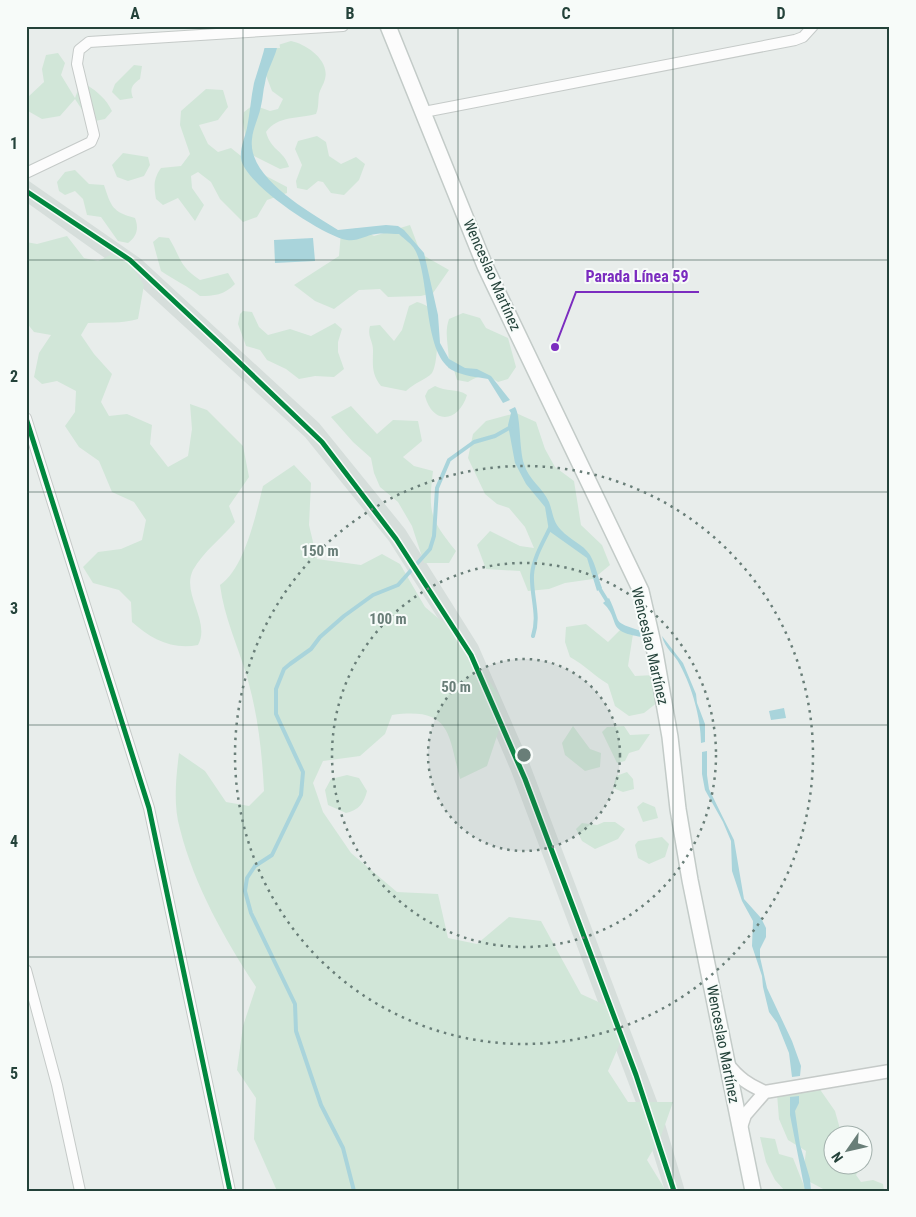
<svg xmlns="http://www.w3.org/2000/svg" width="916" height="1217" font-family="'Roboto Condensed',sans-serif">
<rect width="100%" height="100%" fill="#e8edeb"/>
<path fill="#d6dedb" d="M26,179L141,259L319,423L405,529L478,645L529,762L663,1117L685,1191H665L644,1124L511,771L462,656L389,541L305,437L126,273L26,202Z"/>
<path fill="#d1e6d8" d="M291,41C306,44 330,60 325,79C324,84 320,89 319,94C318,101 319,107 316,114C299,119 278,115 266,132C271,151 284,150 289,167L280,169L254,156L247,146L243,122L244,112L253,105L270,111L278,109L283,99L272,91L265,73L278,45Z
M58,53L65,63L61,75L75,98L78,90L87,85C98,92 106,99 112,111L105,119L90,122L75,99L60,116L42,119L28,111V97L44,82L42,69L46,55Z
M134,65L142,66L140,79C133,84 129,88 133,98L120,100L112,92L115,84Z
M206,89L223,90L228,107L218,120L199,125L208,144L218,152L231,148L266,176L287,187V193L267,200L257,217L243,222L220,199L211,182L198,172L191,176L192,188L204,205L195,221L178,198L163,205L156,199C154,187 153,179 161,168L181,166L190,154L180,125L181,111Z
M317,136L326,142L329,156L341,164L356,157L365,164L359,180L344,195L331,193L323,182L318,181L307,190L297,188L296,181L302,165L295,149L298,141Z
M123,153L148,157L150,165L144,176L128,181L117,177L112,165Z
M75,170L89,184L104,185C111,206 112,212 135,218C139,228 137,237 128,243L118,241L101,217L87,215L83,199L75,191L65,195L59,191L57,182L65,172Z
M410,225L421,254L449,270L433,293L421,296L388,297L380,289L359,290L334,309L315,301L294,285L339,256L341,232L357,228L374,236Z
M67,236L84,258L98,261L121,250L144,285L138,319C122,324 105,322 88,323L81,335L94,354L112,374L101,402L109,416L127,414L152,425L150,444L168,467L188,456L192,429L190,404L207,410L243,446L249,477L229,506L235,522C222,538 203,552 193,570C181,594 211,621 198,645C172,650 151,639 132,622L131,602L119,590L93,583L83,567L98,552L121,549L142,540L146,520L134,502L112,492L99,461L79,447L65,426L75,412L76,391L57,381L42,384L34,377L39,353L51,335L34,332L26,322V242L37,244Z
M159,237L169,238C181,258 179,266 200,280L228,273L235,284C224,295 214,296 200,296C188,286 174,280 161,271L153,242Z
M417,302C424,304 432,307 435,315C439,325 438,364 432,373C427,379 414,383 406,391L381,386C371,373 373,365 373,350C373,341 367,336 370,326L380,325L394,341L402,330L409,306Z
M243,311L252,312L259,327L268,335L290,329L311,336L335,323L342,329L338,342V352L344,369L334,377L315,376L299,379L286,369L267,360L260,350L246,346L238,324L240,314Z
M463,313L480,318L486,328L508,338L516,367L508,379L498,382C485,374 480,375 468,382L457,380L454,370L448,368C451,351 443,336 449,319Z
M435,386C446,392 457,388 467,395C459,422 433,426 425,396L428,390Z
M351,406L377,434L393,420L418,421L422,441L403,457L414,466L433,471C428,513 430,519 456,551L449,563H424L412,526L398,502L380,487L374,473L371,458L353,442L331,417Z
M516,413L536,422L545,449L555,467L574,481L581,525L602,545L610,565L593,579L565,583L549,589L528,591L520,571L486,569L477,545L490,531L520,546L534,548L525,527L509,508L497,504L485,494L468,458L473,434L486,421Z
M294,465L311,483L309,525L317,559L361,565L382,554L400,564L425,607L458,635L500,697V727L487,766L460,779C448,733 451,707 392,715L385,734L360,756L323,761L313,783L323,812L351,853L397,892L438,894L448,938L477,944L509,917L541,921L581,994L616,1010L623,1036L608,1071L628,1102H673L661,1136L647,1160L666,1191H277L254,1139L256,1098L237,1070L243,1026L256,987C225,940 194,885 180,829C173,805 176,778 179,753L205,771L226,802L249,806L264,791C262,752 258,715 247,677C238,646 224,617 220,585C245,568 256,514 263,486Z
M586,624L608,642L622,628L633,634L628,666L635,676L655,675L658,702L644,713L629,716L615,706L608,684C594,676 585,665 570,657L565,642L566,627Z
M573,726L590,749L601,753L600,767L585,771L565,755L562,743Z
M624,726L630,735L650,734L639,750L629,753L625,761L617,763L602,732L607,727Z
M627,772L633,779L634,789L623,792L613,788L616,776Z
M347,775L359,778L367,791C364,803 359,810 346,813L328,805L325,790L331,779Z
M643,802L655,807L658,818L643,822L637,807Z
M604,822H615L625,829L618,839L595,849L582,841L576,829L582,823L597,825Z
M662,837L669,844L665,857L649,864L638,858L635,845L638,841Z
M812,1078L835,1111L840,1129L845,1134H834V1164H864V1153L865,1162L856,1175L861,1182L873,1180L883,1184L884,1191H827L810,1182L804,1167L806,1151L788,1140L779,1119L777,1094Z
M760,1137L775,1139L779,1154L793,1158L806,1191H785L775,1180L766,1162Z"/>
<path fill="#a9d4db" d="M266,42L278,43C276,57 267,69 265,83C263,90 263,98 261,106C259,117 253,128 252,139C247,178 310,212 338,230L386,225L398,226L404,230L424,253L438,315L440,343L449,359L465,368L477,369L491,376L510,400L503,403L488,379C477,377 464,376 454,371C422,355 431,279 415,250C412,244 404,239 399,234C392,234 383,233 376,234C366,235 357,242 347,240C323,236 243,183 241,158C240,148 245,137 247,128C250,113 251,97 254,83C258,69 263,56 266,42Z
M313,238L315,261L275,263L274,240Z
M515,407C521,416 519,449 524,464C528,479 543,488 549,502C553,513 553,522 561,530C570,540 583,544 590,555C596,565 598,578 602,588L597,591L587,558L549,531L545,507L526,484L515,463L508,425L511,413L509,410Z
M609,598C622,625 611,621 641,631L642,637C604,631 622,621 603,603Z
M662,636L683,663L696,694L697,703L705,724V742L701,743C701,718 692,687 680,665C674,653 665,649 662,636Z
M784,708L786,718L771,720L769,711Z
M707,751V775L709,789L734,840L744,899L761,918L766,928V937L760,949V957L767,988L792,1041L801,1066L800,1076L792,1077L789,1053L777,1023L769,1012L763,987L762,976L752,946L753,921L742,901L732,871L731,841L723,822L705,790L702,774V752Z
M799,1096V1103L795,1111L800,1145L810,1179L811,1191H805L790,1115V1097Z"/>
<path fill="#e8edeb" d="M265,40H279L280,48H262Z"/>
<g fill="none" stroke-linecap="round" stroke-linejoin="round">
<path stroke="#a9d4db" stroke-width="4" d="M598,586L609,604
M533,636C540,616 531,596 532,575C533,559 543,542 550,528
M354,1191L343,1148L321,1105L296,1031L295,1004L251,913L245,891L247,878L255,866L272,855L301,795L303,772L276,714V689L284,669L290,664L311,649L320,637L344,616L373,595L398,585L430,549L434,536L437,488L449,460L474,442L495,436L511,427"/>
<defs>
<path id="minor" d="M424,112L795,40L803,37L813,26
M26,173L91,142L94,135L77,64L79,50L89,42L343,26
M26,418L149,808L230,1191
M26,970L57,1085L80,1191"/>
<path id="tertiary" d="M727,1063C738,1078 749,1085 765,1092L890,1071
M740,1130L745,1115L765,1092"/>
<path id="secondary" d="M388,26L485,266L641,591L655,652L670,737L678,809L690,880L753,1191"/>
</defs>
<use href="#minor" stroke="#c5cac8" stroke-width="12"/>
<use href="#tertiary" stroke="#c5cac8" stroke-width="15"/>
<use href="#secondary" stroke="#c3cbc8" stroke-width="18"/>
<use href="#minor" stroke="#fcfcfc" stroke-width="10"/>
<use href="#tertiary" stroke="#fcfcfc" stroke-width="12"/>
<use href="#secondary" stroke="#fcfcfc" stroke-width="15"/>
<defs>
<path id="cycleway" d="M26,191L130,260L220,344L322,442L396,539L471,655L525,779L636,1075L674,1191
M26,418L149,808L230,1191"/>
</defs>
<use href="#cycleway" stroke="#f7fbf9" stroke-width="8"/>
<use href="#cycleway" stroke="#00873e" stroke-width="5"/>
</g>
<path fill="none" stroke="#24423a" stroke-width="1" stroke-opacity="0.55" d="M243,26V1191M458,26V1191M673,26V1191M26,260H890M26,492H890M26,725H890M26,957H890"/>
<circle cx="524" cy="755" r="96" fill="#697e78" fill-opacity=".12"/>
<g fill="none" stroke="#697e78" stroke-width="2.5" stroke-dasharray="2.5 5">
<circle cx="524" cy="755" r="96"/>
<circle cx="524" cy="755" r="192"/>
<circle cx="524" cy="755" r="289"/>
</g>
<g text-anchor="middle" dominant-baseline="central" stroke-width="4" stroke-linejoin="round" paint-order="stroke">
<g font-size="15" fill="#24423a" stroke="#f7fbf9">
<text transform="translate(492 275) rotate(66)">Wenceslao Martínez</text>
<text transform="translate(650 646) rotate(77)">Wenceslao Martínez</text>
<text transform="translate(723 1044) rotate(79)">Wenceslao Martínez</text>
</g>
</g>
<circle cx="524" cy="755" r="8" fill="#697e78" stroke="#f7fbf9" stroke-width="2.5"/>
<g font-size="15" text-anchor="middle" font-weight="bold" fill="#697e78" stroke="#f7fbf9" stroke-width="4" stroke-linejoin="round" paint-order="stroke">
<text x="320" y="556">150 m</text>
<text x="388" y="624">100 m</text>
<text x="456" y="692">50 m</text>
</g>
<path fill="none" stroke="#7b2cbf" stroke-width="2" d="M555 347L576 292H699"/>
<circle fill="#7b2cbf" stroke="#f7fbf9" stroke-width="2" cx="555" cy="347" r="5"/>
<g font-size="16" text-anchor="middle" font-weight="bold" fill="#7b2cbf" stroke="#f7fbf9" stroke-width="4" stroke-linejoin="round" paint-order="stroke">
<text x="637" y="282">Parada Línea 59</text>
</g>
<rect width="916" height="1217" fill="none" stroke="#f7fbf9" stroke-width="55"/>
<g transform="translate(848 1150) rotate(236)"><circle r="24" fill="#f7fbf9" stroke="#a3b1ad"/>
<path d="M0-4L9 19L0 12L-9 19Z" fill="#697e78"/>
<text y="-8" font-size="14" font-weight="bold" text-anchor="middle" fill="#24423a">N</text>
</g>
<rect x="28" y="28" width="860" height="1162" fill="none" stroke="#24423a" stroke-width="2"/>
<g font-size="16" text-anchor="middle" font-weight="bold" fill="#24423a">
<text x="135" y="19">A</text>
<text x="350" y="19">B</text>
<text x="566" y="19">C</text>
<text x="781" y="19">D</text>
<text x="14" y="149">1</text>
<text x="14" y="382">2</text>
<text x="14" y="614">3</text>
<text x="14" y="847">4</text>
<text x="14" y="1079">5</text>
</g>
</svg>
